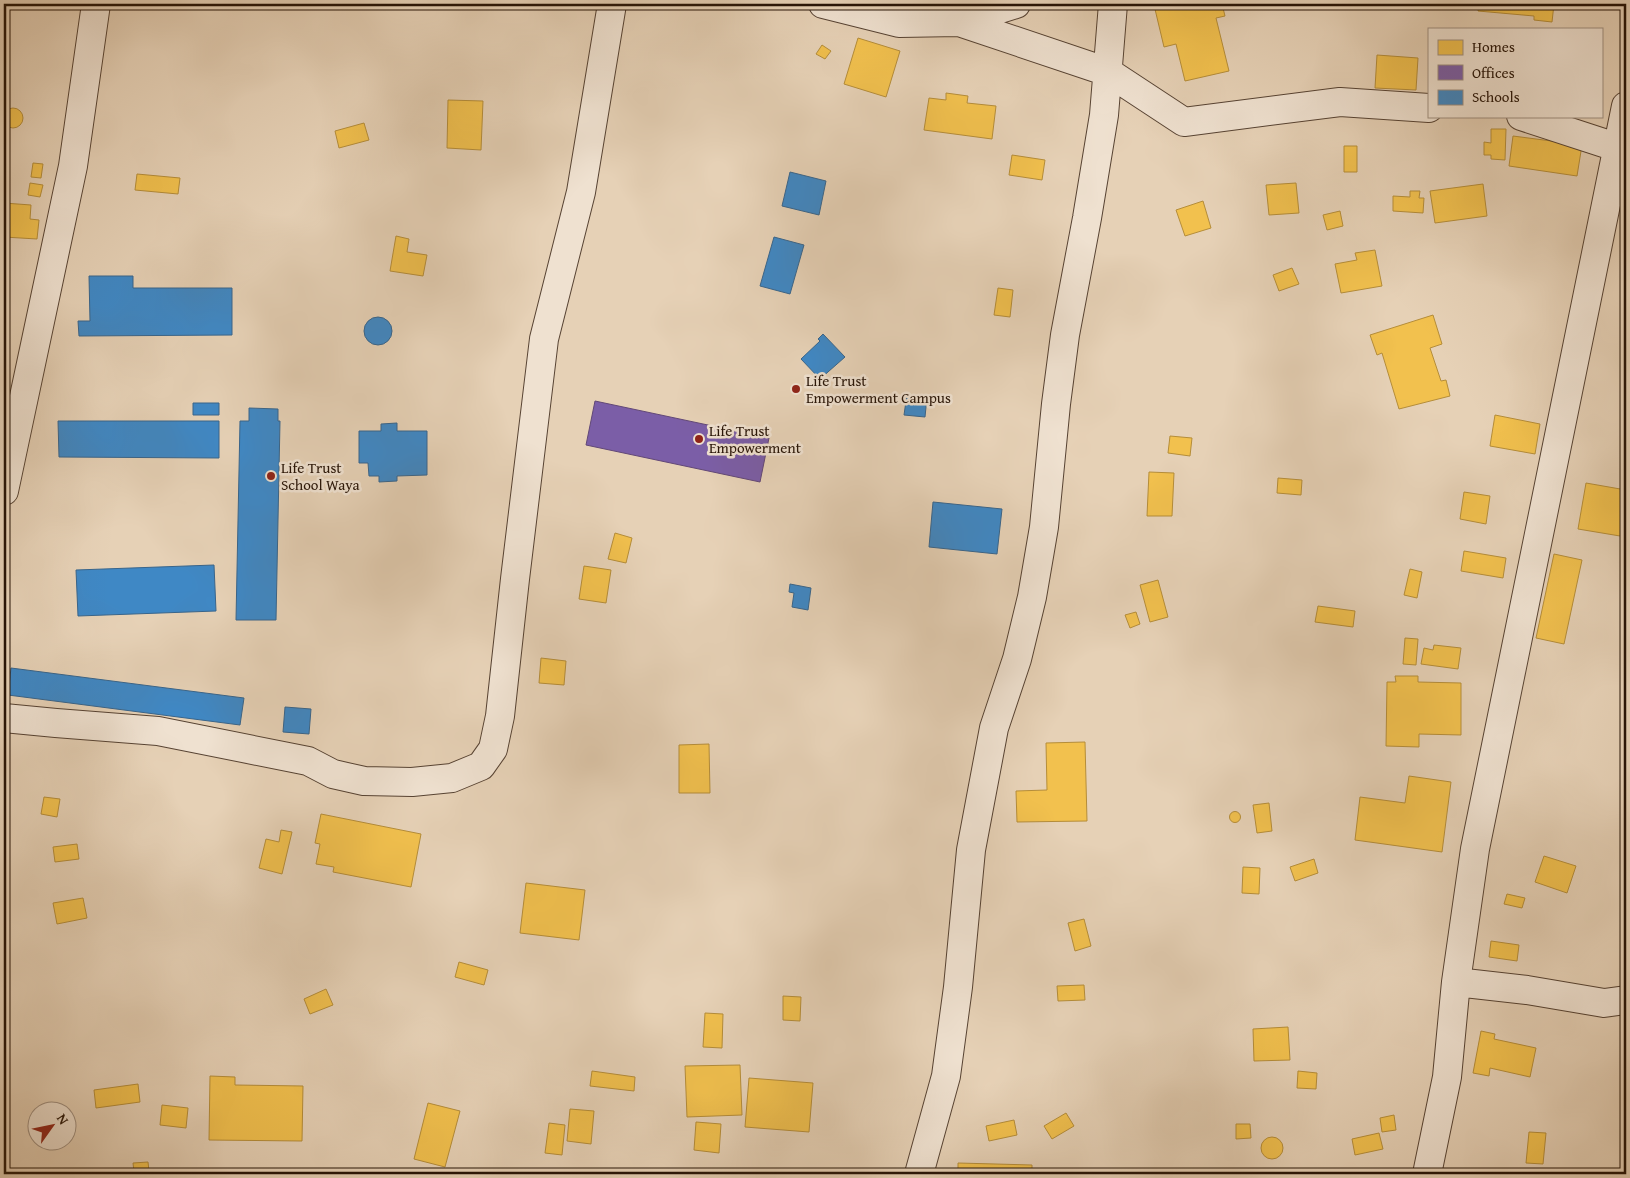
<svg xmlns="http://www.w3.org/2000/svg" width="1630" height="1178" font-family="'Gentium Book Plus',serif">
<rect width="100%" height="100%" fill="#e6d1b6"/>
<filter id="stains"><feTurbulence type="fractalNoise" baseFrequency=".004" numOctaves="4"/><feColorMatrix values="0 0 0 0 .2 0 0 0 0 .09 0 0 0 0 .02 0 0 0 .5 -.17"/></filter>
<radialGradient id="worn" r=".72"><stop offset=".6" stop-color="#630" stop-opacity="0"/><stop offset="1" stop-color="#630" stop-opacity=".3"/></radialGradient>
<path fill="#f2c14e" stroke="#b58d39" d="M1157,4H1222L1225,16L1216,18L1229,71L1185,81L1176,44L1164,47L1154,5Z
M1479,4H1554L1552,22L1534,20V16L1478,11Z
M858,38L900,51L886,97L844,84Z
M822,45L831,51L825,59L816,54Z
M1377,55L1418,58L1416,90L1375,88Z
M946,93L968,96L967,103L996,106L992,139L924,130L929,98L946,100Z
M448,100L483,101L481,150L447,148Z
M3 118a10 10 0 1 1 20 0a10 10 0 1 1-20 0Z
M364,123L369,140L339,148L335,131Z
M1491,129H1506L1505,160L1491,159V155H1484V142L1491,143Z
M1513,136L1582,145L1577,176L1509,166Z
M1344,146H1357V172H1344Z
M1012,155L1045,160L1042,180L1009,175Z
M33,163L43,164L41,178L31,177Z
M137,174L180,178L178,194L135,190Z
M30,183L43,185L40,197L28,195Z
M1296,183L1299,213L1269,215L1266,185Z
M1483,184L1487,216L1435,223L1430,191Z
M1410,191H1420L1419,198H1424L1423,213L1393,211V196L1410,197Z
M1203,201L1211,228L1185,236L1176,210Z
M4,203L31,205L30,219L39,220L37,239L4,237Z
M1340,211L1343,226L1327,230L1323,215Z
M396,236L409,239L407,252L427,255L423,276L390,271Z
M1375,250L1382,286L1341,293L1335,264L1357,260L1355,253Z
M1292,268L1299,284L1279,291L1273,275Z
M998,288L1013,290L1010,317L994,315Z
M1433,315L1442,344L1430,348L1441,381L1446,380L1450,396L1399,409L1382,353L1377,355L1370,335Z
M1495,415L1540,424L1535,454L1490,446Z
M1170,436L1192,438L1190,456L1168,453Z
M1149,472L1174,473L1172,516H1147Z
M1278,478L1302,480L1301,495L1277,493Z
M1586,483L1626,490V537L1578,529Z
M1464,492L1490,496L1486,524L1460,519Z
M615,533L632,538L626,563L608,559Z
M1464,551L1506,558L1503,578L1461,571Z
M1554,554L1582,560L1564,644L1536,638Z
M584,566L611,570L606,603L579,599Z
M1410,569L1422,572L1417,598L1404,595Z
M1158,580L1168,617L1150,622L1140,585Z
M1318,606L1355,611L1353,627L1315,622Z
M1136,612L1140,624L1130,628L1125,615Z
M1405,638L1418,639L1416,665L1403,664Z
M1434,645L1461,648L1458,669L1421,664L1424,648L1433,650Z
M541,658L566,661L564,685L539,683Z
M1395,676H1418V682L1461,683V735L1419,734V747L1386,746L1387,682H1396Z
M1085,742L1087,821L1017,822L1016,791L1047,790L1046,743Z
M709,744L710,793H679V745Z
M1409,776L1451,782L1442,852L1355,840L1360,797L1405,803Z
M44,797L60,799L57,817L41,814Z
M1269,803L1272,831L1257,833L1253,805Z
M1229.5 817a5.5 5.5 0 1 1 11 0a5.5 5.5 0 1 1-11 0Z
M321,814L421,834L411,887L333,872L334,867L316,864L320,844L315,843Z
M281,830L292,832L282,874L259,868L266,839L279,842Z
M77,844L79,859L55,862L53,847Z
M1544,856L1576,866L1567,893L1535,882Z
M1314,859L1318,873L1295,881L1290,867Z
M1243,867L1260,868L1259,894L1242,893Z
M526,883L585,890L579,940L520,933Z
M1507,894L1525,898L1522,908L1504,904Z
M83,898L87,918L57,924L53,903Z
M1084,919L1091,946L1075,951L1068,923Z
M1491,941L1519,945L1517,961L1489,957Z
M459,962L488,970L484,985L455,977Z
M1084,985L1085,1000L1058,1001L1057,986Z
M326,989L333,1005L310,1014L304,999Z
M783,996L801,997L800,1021L783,1020Z
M705,1013L723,1014L722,1048L703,1047Z
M1288,1027L1290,1060L1254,1061L1253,1029Z
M1481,1031L1495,1034L1494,1039L1536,1048L1530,1077L1490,1068L1489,1076L1473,1073Z
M740,1065L742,1115L687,1117L685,1066Z
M592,1071L635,1077L634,1091L590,1086Z
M1298,1071L1317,1073L1316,1089L1297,1088Z
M210,1076L235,1077V1085L303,1086L302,1141L209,1140Z
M749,1078L813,1083L809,1132L745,1127Z
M138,1084L140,1102L96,1108L94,1090Z
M428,1103L460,1111L445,1167L414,1159Z
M162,1105L188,1108L186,1128L160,1125Z
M570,1109L594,1111L591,1144L567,1141Z
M1066,1113L1074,1126L1052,1139L1044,1126Z
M1394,1115L1396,1130L1382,1132L1380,1118Z
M1014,1120L1017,1135L989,1141L986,1126Z
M696,1122L721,1124L719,1153L694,1150Z
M549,1123L565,1125L562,1155L545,1153Z
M1236,1124H1250L1251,1138L1236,1139Z
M1529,1132L1546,1133L1543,1164L1526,1163Z
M1379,1133L1383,1149L1355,1155L1352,1139Z
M1261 1148a11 11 0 1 1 22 0a11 11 0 1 1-22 0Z
M148,1162L149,1171L134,1172L133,1163Z
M958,1163L1032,1165V1174H958Z"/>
<path fill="#7b5ea7" stroke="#624877" d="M595,401L769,438L760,482L586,445Z"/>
<path fill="#3f88c5" stroke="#38658c" d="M790,172L826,181L819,215L782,206Z
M774,237L804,245L790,294L760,286Z
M89,276H133V288H232V335L79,336L78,321H90Z
M364 331a14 14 0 1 1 28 0a14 14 0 1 1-28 0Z
M823,334L845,357L820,379L801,359L820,341L818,339Z
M907,394L927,397L925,417L904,415Z
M193,403H219V415H193Z
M249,408L278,409V421H280L276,620H236L240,421H249Z
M58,421H219V458L59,457Z
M397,423V431H427V475L397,476V481L379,482V476H369L368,463H359V431H381V424Z
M933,502L1002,509L997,554L929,547Z
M214,565L216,611L78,616L76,570Z
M790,584L811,588L808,610L792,607L794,593L789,592Z
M11,668L244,698L240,725L8,695Z
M285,707L311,709L309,734L283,732Z"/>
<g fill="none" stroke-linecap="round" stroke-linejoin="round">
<defs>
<path id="minor" d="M823,4L899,23L959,22L1016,4
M959,22L1108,72L1184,122L1340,102L1429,108
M1521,116L1619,148L1626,147
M4,491L73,166L96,4
M4,718L56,723L158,731L308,761L333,774L364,781L412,782L452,778L481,766L493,749L500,716L515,579L544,339L581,192L612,4
M1456,982L1527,990L1604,1003L1626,1000
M919,1174L946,1076L958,987L971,850L994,728L1017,659L1032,597L1044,527L1056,404L1065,335L1087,218L1104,115L1113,4
M1427,1174L1447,1077L1456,982L1475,849L1626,106"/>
</defs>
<use href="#minor" stroke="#574333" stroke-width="30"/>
<use href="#minor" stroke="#efe1d0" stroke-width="28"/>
</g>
<g fill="#8f2418" stroke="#efe1d0" stroke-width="2">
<circle cx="796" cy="389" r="5"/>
<circle cx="699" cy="439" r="5"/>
<circle cx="271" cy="476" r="5"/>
</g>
<g text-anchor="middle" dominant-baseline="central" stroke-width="5" stroke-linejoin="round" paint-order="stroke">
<g font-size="15" fill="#271407" stroke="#efe1d0" text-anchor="start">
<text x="806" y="380">Life Trust<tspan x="806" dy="17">Empowerment Campus</tspan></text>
<text x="709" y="430">Life Trust<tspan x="709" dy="17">Empowerment</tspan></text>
<text x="281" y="467">Life Trust<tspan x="281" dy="17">School Waya</tspan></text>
</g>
</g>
<rect width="1630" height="1178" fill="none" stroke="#e6d1b6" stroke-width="20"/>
<rect x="5" y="5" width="1620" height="1168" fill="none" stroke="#271407" stroke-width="2.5"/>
<rect x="10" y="10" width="1610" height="1158" fill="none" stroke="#271407"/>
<rect x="1428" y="28" width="175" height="90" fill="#efe1d0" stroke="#9f8f80"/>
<rect x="1438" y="40" width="25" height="15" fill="#f2c14e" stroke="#9f8f80"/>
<text x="1472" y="52" font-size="15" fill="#271407">Homes</text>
<rect x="1438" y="65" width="25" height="15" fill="#7b5ea7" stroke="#9f8f80"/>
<text x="1472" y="78" font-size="15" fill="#271407">Offices</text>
<rect x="1438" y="90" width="25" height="15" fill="#3f88c5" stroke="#9f8f80"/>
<text x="1472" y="102" font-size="15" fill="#271407">Schools</text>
<g transform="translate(52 1126) rotate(57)"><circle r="24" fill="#efe1d0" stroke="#9f8f80"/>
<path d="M0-4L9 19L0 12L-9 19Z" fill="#8f2418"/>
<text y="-8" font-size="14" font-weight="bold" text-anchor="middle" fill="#271407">N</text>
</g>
<rect width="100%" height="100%" filter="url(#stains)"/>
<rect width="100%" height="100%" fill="url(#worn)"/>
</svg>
